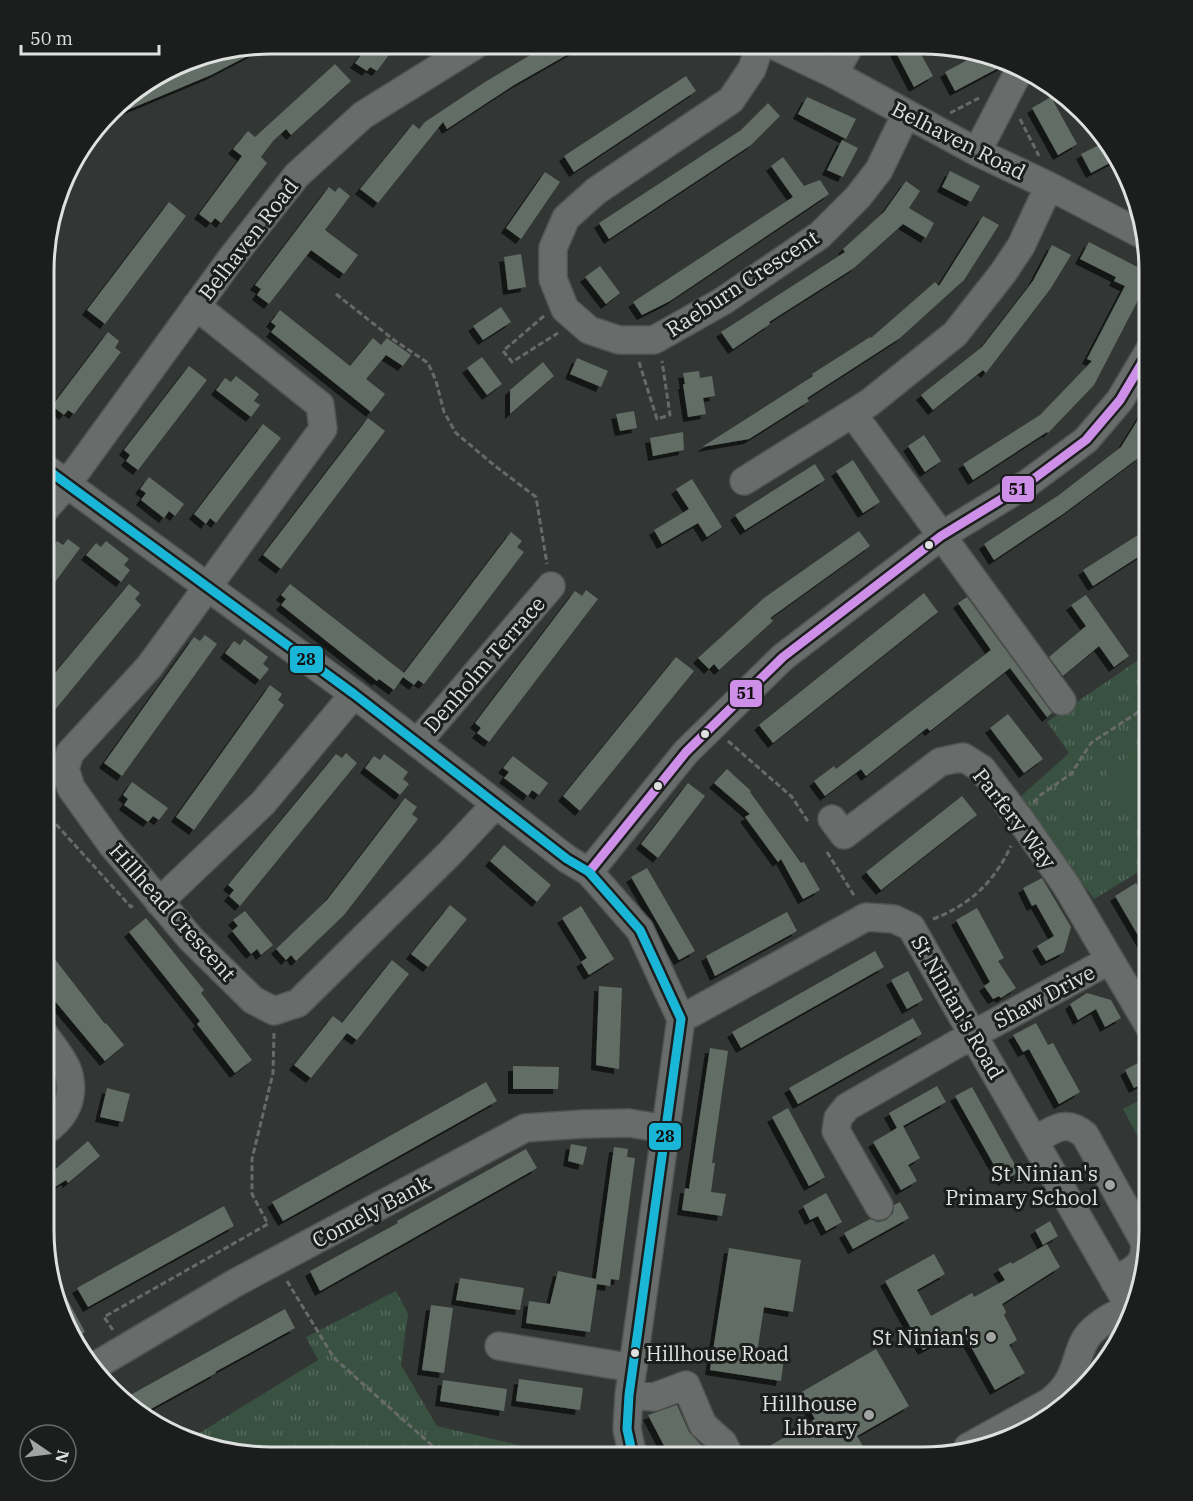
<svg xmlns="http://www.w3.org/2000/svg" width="1193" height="1501" font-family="'IBM Plex Serif',serif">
<defs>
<pattern id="grass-tufts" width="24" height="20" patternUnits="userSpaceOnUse" patternTransform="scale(1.5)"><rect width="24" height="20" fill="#395140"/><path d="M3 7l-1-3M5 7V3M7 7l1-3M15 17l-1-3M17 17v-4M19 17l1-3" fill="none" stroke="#556a5b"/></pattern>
<filter id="shadow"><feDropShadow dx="-5" dy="5" stdDeviation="0" flood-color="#0009"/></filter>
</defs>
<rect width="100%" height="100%" fill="#323634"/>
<path fill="url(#grass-tufts)" d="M1149,653V869L1147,867L1094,899L1018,799L1069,753L1047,722Z
M396,1291L408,1314L401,1365L437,1426L519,1445L526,1457H256L198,1445L188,1440L318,1360L306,1337Z"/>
<path fill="#395140" d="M1149,744V843L1106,771Z
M1149,1095V1152L1147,1154L1123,1109Z"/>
<path fill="#626d66" filter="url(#shadow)" d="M369,44H397L377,71L370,67L367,71L355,63Z
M549,44H586L514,85L447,129L443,122L378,203L360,189L413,124L419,129L425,122L485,82Z
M262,45L263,48L211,75L106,119L121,100L165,74L213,53Z
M892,45H916L933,76L914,87Z
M977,55L1004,65L955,91L945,72Z
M335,64L351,81L291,135L286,129L273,141L261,157L267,163L221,223L215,218L211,223L199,214L242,156L233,149L248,131L255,137Z
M686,76L696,91L574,172L564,156Z
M807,97L856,119L846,139L798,114Z
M1051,97L1077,144L1058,155L1032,108Z
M768,103L780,116L751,145L609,239L599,223L741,130Z
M842,140L858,148L843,177L827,170Z
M1105,142L1119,158L1091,173L1081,154Z
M783,157L804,186L820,180L829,194L670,301L642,315L633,302L793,197L771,166Z
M950,171L980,186L971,202L942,187Z
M545,172L560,182L521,239L506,228Z
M906,181L920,191L909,208L934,223L926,238L903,224L854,268L769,322L770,324L733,349L721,332L845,252L843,249L884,212Z
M329,187L335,192L339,187L350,196L325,230L358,255L344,274L311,250L269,304L257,295L261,289L255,285Z
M169,202L186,216L105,324L87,310Z
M983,216L999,225L964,280L900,338L807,398L809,401L749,439L702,447L793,389L813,376L812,374L870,337L871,338L935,282L939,286Z
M1089,242L1149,273V279L1094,385L1048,433L1047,432L973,480L963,464L1040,415L1092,361L1087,359L1125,286L1114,281L1116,277L1080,259Z
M1052,245L1071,255L1051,288L986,373L983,370L933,410L921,395L982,347L1033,281Z
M521,254L526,287L508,290L504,257Z
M600,266L620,293L606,304L585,277Z
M501,307L511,322L483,340L473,326Z
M280,310L350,366L373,338L381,345L387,338L411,355L403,366L386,355L366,379L385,394L371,412L271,332L276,326L271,322Z
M108,332L119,341L115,348L121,352L74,414L68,410L64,415L52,406Z
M482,357L502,384L487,395L467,368Z
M577,358L608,371L601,387L570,374Z
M543,362L554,376L510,414V390Z
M189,366L207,380L138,470L126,461L130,455L124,450Z
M699,371L700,378L712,376L715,396L703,398L706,414L688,417L683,384H685L683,373Z
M236,376L259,394L254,401L260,405L251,417L216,390L225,378L231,382Z
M1149,402V436L1139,453L1141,456L1063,514L994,560L984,544L1059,495L1121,447Z
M634,411L637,428L620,431L616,414Z
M368,418L385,431L281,569L263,555Z
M263,424L281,438L216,523L210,518L206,524L194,514Z
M683,432L684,450L653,456L650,438Z
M924,435L941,461L925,472L908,446Z
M853,460L880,502L863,513L836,471Z
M815,464L825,480L745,530L735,515Z
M149,477L184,504L175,516L169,511L164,518L141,500L146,493L140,489Z
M692,479L722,527L707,537L698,523L662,544L654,530L689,509L676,489Z
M1149,528V550L1093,586L1083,570Z
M859,531L870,546L770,618L773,621L719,670L714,664L709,669L698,658L764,598Z
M511,532L522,541L517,547L524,552L424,684L418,680L414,685L403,677L394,690L379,679L377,681L281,605L286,599L281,595L290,584L404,673Z
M68,539L80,548L45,596V557L57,541L63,545Z
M106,541L129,559L124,565L130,570L121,582L86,555L96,543L101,547Z
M129,584L140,593L135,599L141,605L45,722V685Z
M586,590L598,599L489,742L477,733L481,728L475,723L575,591L582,596Z
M924,593L938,612L773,743L759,725Z
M1086,595L1129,656L1114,667L1099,646L1063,676L1049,657L1086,626L1071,605Z
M967,597L1052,713L1047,717L1010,668L930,731L927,728L866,776L861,769L825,796L814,781L834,766L836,769L991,650L958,603Z
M205,635L217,644L122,776L104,763L194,637L200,641Z
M244,639L268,657L263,664L269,669L260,680L225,653L234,641L240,645Z
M676,657L694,671L580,811L563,796Z
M270,685L282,694L278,700L284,705L194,830L176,817Z
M1008,714L1043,759L1024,773L990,728Z
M346,753L357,763L240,906L229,896L234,890L228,885L336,754L342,758Z
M384,754L408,772L403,779L409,784L400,795L365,768L374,756L380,760Z
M513,756L548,783L539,795L532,790L528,796L504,778L509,772L503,768Z
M727,769L751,791L750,792L801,863L804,862L820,890L803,899L781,859L778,862L745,817L750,814L714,783Z
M132,782L168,808L159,820L153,816L148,822L124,805L128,799L123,795Z
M688,783L705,796L658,858L641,844Z
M962,796L977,815L881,890L866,872Z
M405,798L417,807L412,814L418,819L344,915L296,961L291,955L286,960L276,949L327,900Z
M504,845L551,885L537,902L490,861Z
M647,868L695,951L679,960L631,877Z
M1042,878L1071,927L1064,952L1046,961L1037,946L1054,936L1036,904L1032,906L1023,888Z
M1136,883L1149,905V954L1115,896Z
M450,905L467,919L428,967L411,954Z
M581,906L614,959L589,975L581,962L587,958L562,918Z
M977,908L1004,958L998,961L1016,988L1001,998L999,996L993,999L984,986L990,982L956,920Z
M245,911L273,945L261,955L257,949L251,954L232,931L238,926L233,920Z
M787,912L797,931L715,976L706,956Z
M146,918L204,990L201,993L252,1060L235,1073L197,1024L200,1021L129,932Z
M44,945L105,1024L106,1023L124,1045L105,1061L44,988Z
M875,951L884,967L741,1048L732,1032Z
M392,960L409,974L357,1040L347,1033L311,1078L294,1065L333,1016L342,1023Z
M908,971L923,1000L907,1009L891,980Z
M599,986L622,988L619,1069L596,1065Z
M1087,993L1111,1000L1121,1018L1105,1027L1096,1009L1078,1020L1070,1004Z
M913,1018L922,1034L798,1104L789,1088Z
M1036,1023L1048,1045L1053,1043L1080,1092L1059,1104L1029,1049L1023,1052L1013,1035Z
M710,1048L728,1051L712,1163H715L711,1192L726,1194L722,1216L682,1210L685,1188L689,1189Z
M1149,1057V1080L1134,1088L1125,1070Z
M513,1066L559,1067L558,1089H513Z
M486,1082L497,1101L283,1221L272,1202Z
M937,1086L946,1102L903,1126L920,1158L908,1165L917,1181L901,1190L873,1142L897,1128L889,1113Z
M972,1087L1019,1172L1003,1181L955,1096Z
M107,1088L130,1094L123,1122L100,1117Z
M788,1108L825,1177L809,1186L772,1117Z
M88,1141L100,1156L68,1183L66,1180L44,1194V1179Z
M571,1144L587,1147L583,1165L568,1161Z
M614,1147L628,1149L627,1157L635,1158L619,1280L611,1279L610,1286L597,1284L590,1332L526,1323L529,1301L550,1304L558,1271L596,1279Z
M526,1149L537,1168L320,1291L310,1271L398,1223L397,1221Z
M826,1193L842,1222L826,1231L818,1216L810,1220L803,1206Z
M900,1202L909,1218L853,1249L844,1233L870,1219L878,1222L886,1220L893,1213L894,1205Z
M224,1206L234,1226L88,1307L77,1288Z
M1050,1221L1058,1236L1043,1245L1035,1230Z
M1047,1244L1060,1267L1002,1304L1006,1312L1004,1315L1017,1340L1009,1345L1025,1373L995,1390L965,1336L961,1338L957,1332L923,1350L885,1281L934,1254L945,1274L917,1290L931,1316L972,1293L974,1297L1005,1280L998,1269L1011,1262L1012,1264Z
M729,1248L801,1260L793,1312L764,1307L757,1353L784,1358L781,1381L710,1370Z
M460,1278L524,1288L520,1310L456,1300Z
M65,1295L85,1332L72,1339L56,1300Z
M431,1305L453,1308L444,1373L422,1370Z
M285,1309L295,1328L215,1372L216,1373L140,1415L125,1398Z
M876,1349L909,1406L857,1436L865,1450L854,1457H751L815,1419L800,1393Z
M519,1379L583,1388L580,1410L516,1401Z
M443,1380L507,1389L504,1411L440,1401Z
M677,1405L689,1432L712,1457H670L648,1415Z"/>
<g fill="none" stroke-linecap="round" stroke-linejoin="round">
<defs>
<path id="minor" d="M760,45L752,69L731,100L596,191L566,218L553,248V279L565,309L589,330L619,340H654L723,301L820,235L858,197L879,170L906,114
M773,45L834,74L977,152L1049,186L1145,236
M834,74L850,45
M977,152L1019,71
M196,306L320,405L323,429L149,667L70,753L65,768L71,788L112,845L191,939L253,1000L274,1011L298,1003L449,854L496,804
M853,414L1062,701
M45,468L354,694L567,859L589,872L640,930L681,1019L629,1395L627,1429L633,1457
M744,481L869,403L955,334L1003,273L1021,246L1049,186
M45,509L67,484L233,256L297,175L363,115L477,44
M417,743L551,586
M832,819L844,835L940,762L963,757L982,769L1022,822L1066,885L1110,960
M589,872L686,752L783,657L941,536L1028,483L1086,440L1120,400L1149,351
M159,902L263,803L354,694
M681,1019L866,917L894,919L911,927L1133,1313
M44,1132C64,1118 75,1101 69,1075C67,1064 51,1044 44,1034
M1034,1141C1053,1130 1065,1118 1085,1135L1144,1241C1148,1265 1133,1270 1114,1281
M879,1206L836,1131L838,1118L847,1107L974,1034L1110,960L1149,1026
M499,1346L633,1368
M95,1366L235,1283L525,1128L583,1124L629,1123L666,1129
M629,1395L654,1397L686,1385L703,1425L723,1443L730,1457
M968,1447L1051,1401C1058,1395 1065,1388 1069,1380C1078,1365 1078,1346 1090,1333C1101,1321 1116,1314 1130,1307"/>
</defs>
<use href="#minor" stroke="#515453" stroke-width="30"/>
<path stroke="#676a68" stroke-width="3" stroke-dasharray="6 3" stroke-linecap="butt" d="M950,113L979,98
M1020,119L1039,156
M336,294L394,340L428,363L436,381L444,412L456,433L495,466L536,497L547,564
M544,316L503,351L512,362L558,333
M639,362L657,419L670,415L662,361
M728,741L792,797L809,823
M1034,803L1039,796L1071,774L1091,743L1149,705
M44,811L131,907L134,904
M827,852L855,897
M933,919C970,905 994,882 1011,846
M287,1281L334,1358L445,1457
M113,1330L104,1317L268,1224L252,1194V1159L273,1073L274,1033"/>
<use href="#minor" stroke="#686c6a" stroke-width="27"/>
<defs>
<path id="bus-1" d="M589,872L686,752L783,657L941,536L1028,483L1086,440L1120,400L1149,351"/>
<path id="bus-2" d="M45,468L354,694L567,859L589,872L640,930L681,1019L629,1395L627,1429L633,1457"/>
</defs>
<use href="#bus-1" stroke="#1b1e1c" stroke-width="14"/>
<use href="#bus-2" stroke="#1b1e1c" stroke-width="14"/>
<use href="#bus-1" stroke="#ce8fe9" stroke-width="9"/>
<use href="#bus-2" stroke="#1ab6d8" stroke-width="9"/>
</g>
<g fill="#dee1df" stroke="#1b1e1c" stroke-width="2">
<circle cx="929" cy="545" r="5"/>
<circle cx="705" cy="734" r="5"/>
<circle cx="658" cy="786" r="5"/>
<circle cx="635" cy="1353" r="5"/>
</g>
<g fill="#a2a5a3" stroke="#1b1e1c" stroke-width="2">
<circle cx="1110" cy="1185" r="6"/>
<circle cx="991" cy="1337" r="6"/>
<circle cx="869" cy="1415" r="6"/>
</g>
<g text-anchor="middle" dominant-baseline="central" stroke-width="6" stroke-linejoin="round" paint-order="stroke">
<g font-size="20" fill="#dee1df" stroke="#1b1e1c" text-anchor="start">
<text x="646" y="1353">Hillhouse Road</text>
</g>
<g font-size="21" fill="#dee1df" stroke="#1b1e1c">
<text transform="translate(959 140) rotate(27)">Belhaven Road</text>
<text transform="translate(248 239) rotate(-52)">Belhaven Road</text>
<text transform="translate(742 283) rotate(-33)">Raeburn Crescent</text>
<text transform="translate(484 664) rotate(-49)">Denholm Terrace</text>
<text transform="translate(1015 818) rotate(52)">Parfery Way</text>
<text transform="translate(173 912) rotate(48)">Hillhead Crescent</text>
<text transform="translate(1044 996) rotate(-28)">Shaw Drive</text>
<text transform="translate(958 1007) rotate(60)">St Ninian's Road</text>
<text transform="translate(371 1211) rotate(-28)">Comely Bank</text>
</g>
<g font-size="21" fill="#dee1df" stroke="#1b1e1c" text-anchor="end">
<text x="1098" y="1173">St Ninian's<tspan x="1098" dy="24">Primary School</tspan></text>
<text x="979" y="1337">St Ninian's</text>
<text x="857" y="1403">Hillhouse<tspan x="857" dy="24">Library</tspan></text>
</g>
</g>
<path d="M0 0H1193V1501H0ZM271 54H922A217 217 0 0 1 1139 271V1230A217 217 0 0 1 922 1447H271A217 217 0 0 1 54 1230V271A217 217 0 0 1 271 54Z" fill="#1b1e1c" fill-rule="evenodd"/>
<path fill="none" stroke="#dee1df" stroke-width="3" d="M271 54H922A217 217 0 0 1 1139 271V1230A217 217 0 0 1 922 1447H271A217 217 0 0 1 54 1230V271A217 217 0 0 1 271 54Z"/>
<g stroke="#1b1e1c" stroke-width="2">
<rect x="1001" y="475" width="34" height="28" rx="6" fill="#ce8fe9"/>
<rect x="289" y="645" width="35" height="29" rx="6" fill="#1ab6d8"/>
<rect x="729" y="679" width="34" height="29" rx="6" fill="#ce8fe9"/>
<rect x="648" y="1122" width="34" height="29" rx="6" fill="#1ab6d8"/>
</g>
<g font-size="16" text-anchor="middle" font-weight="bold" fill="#111">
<text x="1018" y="495">51</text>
<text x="306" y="665">28</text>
<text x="746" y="699">51</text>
<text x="665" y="1142">28</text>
</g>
<g transform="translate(48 1453) rotate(104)"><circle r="28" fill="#1b1e1c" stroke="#696c6a" stroke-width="1.5"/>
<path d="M0-4.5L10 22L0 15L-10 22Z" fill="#a2a5a3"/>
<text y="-9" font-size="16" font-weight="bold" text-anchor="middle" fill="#dee1df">N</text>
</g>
<path d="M21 45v9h138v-9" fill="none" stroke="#dee1df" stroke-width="3"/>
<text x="30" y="45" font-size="18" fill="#dee1df" stroke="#1b1e1c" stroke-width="4.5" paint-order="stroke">50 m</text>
</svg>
